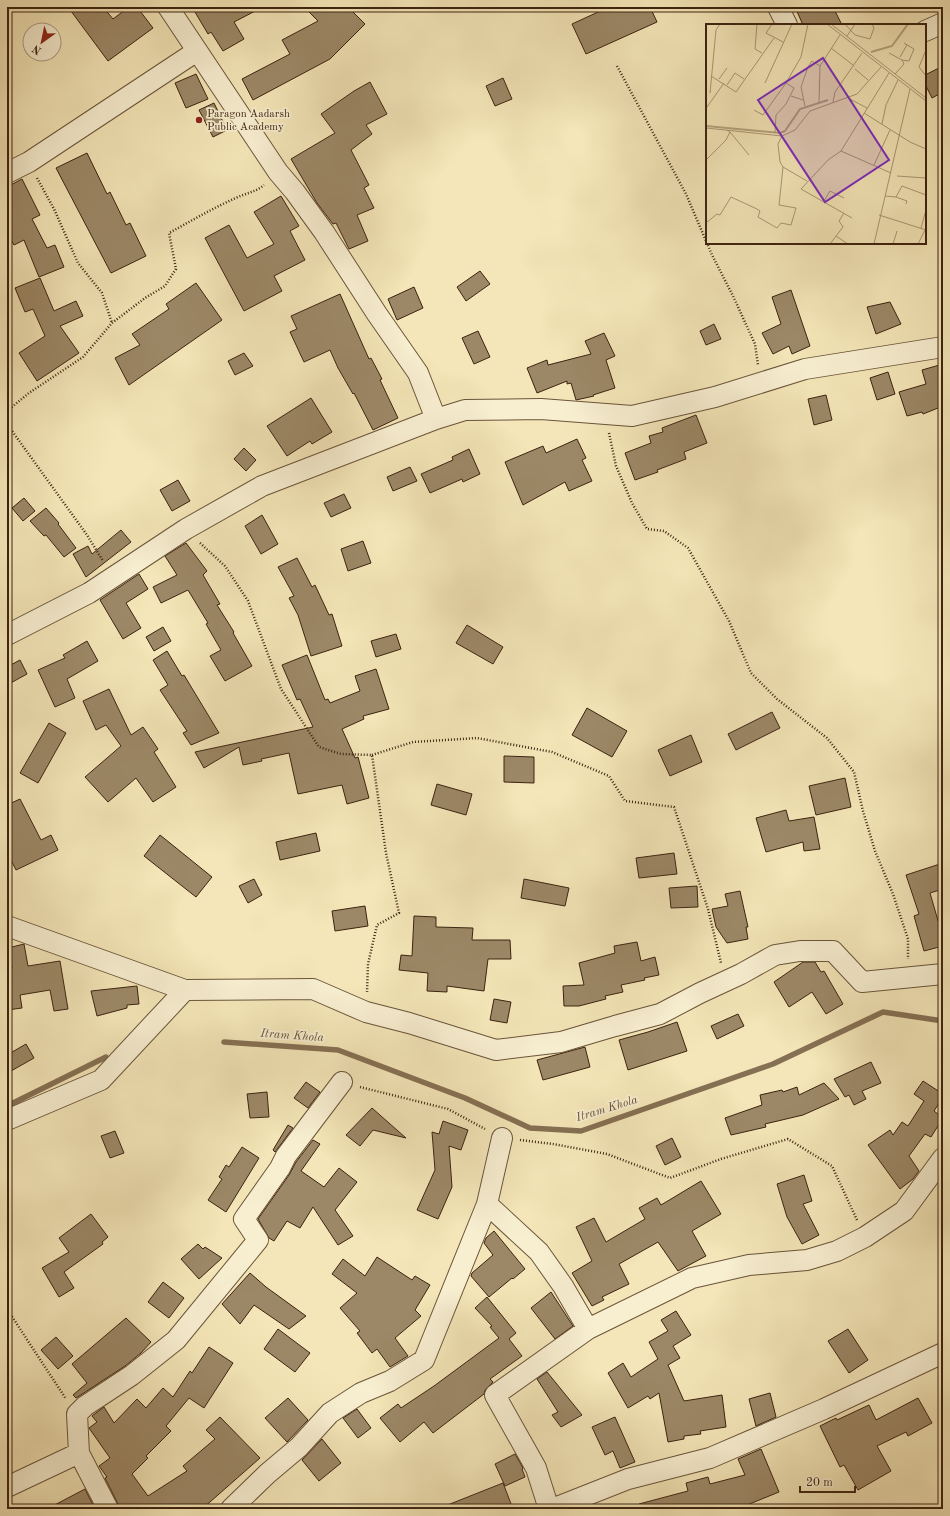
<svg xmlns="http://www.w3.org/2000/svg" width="950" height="1516" font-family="'Old Standard TT',serif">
<rect width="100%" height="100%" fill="#f4e6b8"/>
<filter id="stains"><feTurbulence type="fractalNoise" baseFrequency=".005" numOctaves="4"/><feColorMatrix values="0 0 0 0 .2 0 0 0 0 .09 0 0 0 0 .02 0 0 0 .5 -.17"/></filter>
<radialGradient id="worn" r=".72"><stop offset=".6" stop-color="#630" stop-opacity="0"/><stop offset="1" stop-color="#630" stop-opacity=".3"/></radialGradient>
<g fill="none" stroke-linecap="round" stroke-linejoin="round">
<path stroke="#857053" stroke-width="5.5" d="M224,1042L338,1050L465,1098L530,1128L581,1131L773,1064L883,1012L943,1021
M7,1106L106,1057"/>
</g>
<path fill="#9c8867" stroke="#3c2310" d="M68,7H103L113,19L129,7H137L153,28L108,61Z
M192,7H263L234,22L244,39L223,51L211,32L208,34Z
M304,7H348L365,24L330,59L253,100L242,79L290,54L282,40L318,21Z
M609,7H650L657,22L586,54L572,24Z
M795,7H833L842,25H803Z
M943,66V92L932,98L925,84V75Z
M196,74L208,99L186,108L175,83Z
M503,78L512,99L495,106L486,86Z
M370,82L387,114L366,125L372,134L351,150L369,185L364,188L374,208L357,215L368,241L349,249L336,223L333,224L317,203L291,159L335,133L321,114L354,91Z
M214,103L227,130L213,137L199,110Z
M87,153L107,194L110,192L126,225L130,223L146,256L111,273L56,168Z
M22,179L40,215L32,219L47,248L55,245L64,267L39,277L24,240L14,245L7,232V187Z
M281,196L299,226L290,231L305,260L274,276L282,291L244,311L205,238L229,225L247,258L274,244L254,212Z
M480,271L490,284L466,301L457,287Z
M40,278L54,311L76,301L83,316L60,326L79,353L37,381L19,353L45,336L33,309L25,312L15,288Z
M196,283L222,320L129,385L115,358L140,345L132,334L169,309L166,304Z
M414,287L423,308L397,320L388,299Z
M791,290L810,346L792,354L789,346L773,354L762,333L781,324L772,297Z
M340,294L369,359L371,358L382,379L380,380L398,418L373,430L354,393L353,394L338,368L330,350L304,362L290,332L297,329L291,316Z
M890,302L901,324L876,334L867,307Z
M714,324L721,339L706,345L700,331Z
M478,331L490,357L474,364L462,338Z
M604,333L615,356L606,360L615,388L593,395L594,396L576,400L571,383L567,384V381L537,393L527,368L547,360L548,365L591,354L585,341Z
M244,353L253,366L235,375L228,361Z
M943,364V406L923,414L922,412L907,416L899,392L926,384L922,370Z
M888,372L895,394L877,400L870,378Z
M826,395L832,420L814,425L808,399Z
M311,398L332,432L312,444L310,441L287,456L267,426Z
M696,415L707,443L684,452L686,459L657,470L658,472L635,480L625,453L651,443L649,436L663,432L662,428Z
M577,439L586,458L582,460L592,481L569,491L565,482L523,505L505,462L543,446L546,453Z
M244,448L256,460L246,471L234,459Z
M469,449L480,474L463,482L462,479L430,493L421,474L453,460L452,457Z
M410,467L417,481L393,491L387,477Z
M178,480L190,501L172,511L160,490Z
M344,494L351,508L331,517L324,503Z
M24,498L35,511L23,521L12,508Z
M46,508L59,523L58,524L76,548L64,557L46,535L44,536L30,521Z
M262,515L278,544L261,554L245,526Z
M121,530L131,542L86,577L73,554L88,546L92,554Z
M363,541L371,563L348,571L341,549Z
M186,543L207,571L203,575L220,604L217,605L234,632L233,633L252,666L225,681L210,656L221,650L206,624L208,623L188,590L161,603L153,587L177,575L165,556Z
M297,558L312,587L315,585L329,615L332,614L342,646L311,656L298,615L289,598L294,596L278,567Z
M139,574L148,589L126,603L141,628L123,639L100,600Z
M467,625L503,647L493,664L456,643Z
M163,627L171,641L154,651L146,637Z
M396,634L401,649L376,657L371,641Z
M87,641L98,661L67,679L75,698L55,707L38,670L65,658L63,655Z
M167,651L182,676L184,675L219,733L191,745L183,733L187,731L160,690L168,685L153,660Z
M307,655L325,700L328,699L330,703L360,691L355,676L376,669L389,709L363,716L364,719L342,729L355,758L358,757L369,798L347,804L342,785L298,794L289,753L261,759L262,761L243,765L239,747L204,768L195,752L313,727L300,699L297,700L282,665Z
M20,660L27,674L7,685V667Z
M109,689L131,735L143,727L158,749L154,752L176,787L153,802L136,778L108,802L85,777L121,746L106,725L96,730L83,701Z
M587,708L627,731L612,757L572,735Z
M772,712L780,728L736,750L728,734Z
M49,723L66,733L38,783L20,773Z
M691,735L702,762L670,776L658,750Z
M504,756L534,757V783L504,782Z
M845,778L851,807L816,815L809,786Z
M437,784L472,794L466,815L431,805Z
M20,799L41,840L51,835L58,850L16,870L7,852V805Z
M786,810L789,821L814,817L820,849L804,851L803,842L766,852L756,818Z
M316,833L320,851L280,860L276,842Z
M160,835L212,877L196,897L144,856Z
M674,853L677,874L639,878L636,858Z
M943,863V889L930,893L943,938V946L924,951L914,916L919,914L906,875Z
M254,879L262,895L248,903L239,886Z
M524,879L569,888L565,906L521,898Z
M697,886L698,907L671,908L669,888Z
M740,891L748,927H746L748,939L727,943L716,927L712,909L728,906L725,894Z
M365,906L368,926L335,931L332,911Z
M414,916L436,917V927L473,928L472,940H510L511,959H488L484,991L447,986V992L427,991L428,973L399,970L401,955L412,956Z
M637,942L641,961L655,957L659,975L644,978L645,980L621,985L623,992L605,996L606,999L579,1006H564L563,986L584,985L579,963L615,953L614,946Z
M24,944L28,966L60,961L68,1009L54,1011L50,990L20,995L22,1008L7,1010V996L11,995L7,969L12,968L8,948Z
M803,962H815L821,972L824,971L843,1004L826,1014L812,992L789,1007L774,982Z
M137,986L139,1004L127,1005V1008L97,1016L91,991Z
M494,999L511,1002L507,1023L490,1020Z
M738,1014L744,1026L717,1039L711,1026Z
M677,1022L687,1051L628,1070L619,1040L648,1032Z
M26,1044L34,1058L11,1071L7,1063V1055Z
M585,1047L590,1067L543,1080L537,1060Z
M871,1062L881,1083L862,1091L866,1099L854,1105L849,1095L845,1097L834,1079Z
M923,1081L943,1094V1097L934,1111L943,1118L931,1137L925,1134L909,1156L919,1171L913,1179L900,1189L868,1145L890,1130L893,1135L902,1122L908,1126L924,1101L914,1094Z
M306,1082L320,1092L308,1108L294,1098Z
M824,1083L839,1099L803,1115L765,1124L766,1127L731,1135L725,1118L762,1105L760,1095L782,1090L783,1092L797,1087L799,1095Z
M267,1092L269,1117L250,1118L247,1094Z
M372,1108L406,1138L373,1130L360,1146L346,1135Z
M443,1121L468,1130L461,1150L449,1146L452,1187L438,1219L417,1210L435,1170L432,1132L439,1134Z
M288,1125L293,1128L275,1152L273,1150Z
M115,1131L124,1153L110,1158L101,1136Z
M672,1138L681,1157L665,1165L656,1146Z
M313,1140L320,1144L301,1171L324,1187L339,1168L357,1182L335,1210L353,1236L338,1245L313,1207L300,1228L287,1221L274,1241L269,1238L258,1219L289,1175L296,1162Z
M242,1147L259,1158L226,1212L208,1200L222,1179L219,1177L226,1165L229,1167Z
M804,1175L812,1201L803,1204L819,1235L802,1244L787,1217L777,1184Z
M701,1181L721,1214L692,1231L706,1256L678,1271L658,1242L619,1264L629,1284L602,1297L604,1300L592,1306L572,1273L592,1261L576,1227L594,1218L606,1242L645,1219L639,1208L657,1198L661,1205Z
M91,1214L108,1237L102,1242L103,1244L64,1272L74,1288L59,1297L42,1268L69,1252L59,1238Z
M494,1231L525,1269L513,1279L512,1278L489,1297L471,1276L472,1273L493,1255L484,1243L486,1238Z
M198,1244L203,1249L205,1247L222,1258L199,1279L181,1259Z
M377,1257L412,1280L415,1276L430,1285L415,1310L421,1316L395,1338L408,1356L390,1367L377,1349L372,1353L357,1333L360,1331L340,1308L357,1293L332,1274L343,1259L365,1276Z
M250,1273L266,1287L306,1316L289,1329L254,1305L240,1324L222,1304Z
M163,1282L184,1298L169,1318L148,1302Z
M551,1292L573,1326L555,1339L531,1308Z
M487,1297L516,1333L509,1339L522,1356L490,1379L493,1382L485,1390L484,1394L433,1433L424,1422L400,1442L380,1418L398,1404L401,1408L434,1386L499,1338L490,1327L492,1326L475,1308Z
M676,1311L691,1335L673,1346L680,1358L668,1365L684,1401L722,1395L726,1427L700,1431L701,1434L684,1436V1439L668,1442L659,1393L650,1399L648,1396L628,1408L608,1373L623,1363L631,1377L658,1359L649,1342L668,1331L661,1320Z
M126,1318L151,1342L141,1353L125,1366L76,1398L73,1395L87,1383L72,1364Z
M278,1329L310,1353L295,1372L264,1349Z
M848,1329L868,1360L849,1373L828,1341Z
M56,1337L73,1356L58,1369L41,1350Z
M209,1347L233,1363L204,1408L189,1398L166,1426L171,1431L146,1456L148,1458L132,1474L148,1496L187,1471L183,1466L215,1439L206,1430L220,1417L260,1458L202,1509H119L118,1504L105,1478L107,1477L99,1466L110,1458L89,1428L97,1422L92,1416L104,1407L114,1423L137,1399L146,1408L163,1388L173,1397L190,1371L192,1373Z
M547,1372L582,1415L561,1427L552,1415L558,1412L537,1379Z
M770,1393L776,1417L756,1426L749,1399Z
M288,1398L308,1420L287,1442L265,1418Z
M918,1398L932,1423L908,1436L906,1432L877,1446L891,1471L858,1490L844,1465L840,1467L820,1426L836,1418L837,1420L869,1405L876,1420Z
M357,1409L371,1428L358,1438L343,1418Z
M615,1417L635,1462L620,1468L613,1451L605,1455L592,1427Z
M322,1439L341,1463L319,1481L302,1460Z
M761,1449L779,1492L747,1505L748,1509H639V1504L688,1491L686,1483L708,1477L710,1484L745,1475L738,1459Z
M515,1454L523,1468L522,1469L525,1477L505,1486L495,1464Z
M503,1483L513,1509H440V1508Z
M85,1489L95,1509H47Z"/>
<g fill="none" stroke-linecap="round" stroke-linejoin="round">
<defs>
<path id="minor" d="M168,7L278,172L295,192L324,232L377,314L418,373L436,419
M778,7L787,25
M925,31L943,23
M7,173L29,162L197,51
M7,635L89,593L186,529L262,486L436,419L465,410L541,409L632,416L715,397L805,369L943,347
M7,926L185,990L313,989L366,1012L409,1023L496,1050L561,1042L615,1026L660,1014L700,993L741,974L775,955L800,951H833L862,982L943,974
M7,1120L101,1080L185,990
M487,1204L539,1252L563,1286L588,1329
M79,1453L108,1509
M7,1487L79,1453L77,1414L85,1406L132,1375L176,1340L258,1240L244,1219L280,1168L286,1156L342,1082
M231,1509L267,1474L299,1447L330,1413L361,1393L390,1381L424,1360L487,1204L502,1138
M549,1509L536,1468L495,1395L588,1329L692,1278L749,1265L807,1260L837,1251L865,1237L904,1211L943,1158
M552,1509L628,1479L710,1458L824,1409L943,1353"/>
</defs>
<use href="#minor" stroke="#6a543a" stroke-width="22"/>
<path stroke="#3c2310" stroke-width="2.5" stroke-dasharray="1 2" stroke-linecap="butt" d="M617,66L686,194L712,255L733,296L755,344L758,365
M37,178L54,209L78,263L102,293L112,323
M7,411L29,393L83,357L112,323L145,298L165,286L176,269L169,233C191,221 213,208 236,198C246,193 256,192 264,185
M7,424L87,535L103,561
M609,433L616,466L632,503L647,529L664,531L688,548L729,621L751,673L777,699L827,738L854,772L863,811L875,851L893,894L908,939V959
M200,543L225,566L248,601L281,689L319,747L341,754L372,755L386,853L399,913L377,925L368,964L367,992
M372,755L413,742L477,738L552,752L609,776L625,801L674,807L708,909L721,963
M360,1087L448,1109L485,1129
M520,1140L553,1144L607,1154L670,1178L721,1159L788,1139L832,1166L857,1220
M7,1309L66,1399"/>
<use href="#minor" stroke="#f8efd1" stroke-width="20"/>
</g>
<circle fill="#8f2418" stroke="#f8efd1" stroke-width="1.5" cx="199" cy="120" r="4"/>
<g text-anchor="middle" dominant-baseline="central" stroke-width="3.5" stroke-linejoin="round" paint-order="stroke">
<g font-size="11" fill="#3c2310" stroke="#f8efd1" text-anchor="start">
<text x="207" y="114">Paragon Aadarsh<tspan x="207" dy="13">Public Academy</tspan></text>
</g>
<g font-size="12" font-style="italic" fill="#665037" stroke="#f8efd1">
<text transform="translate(292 1036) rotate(4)">Itram Khola</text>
<text transform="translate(607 1109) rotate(-17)">Itram Khola</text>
</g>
</g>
<g transform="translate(706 24)">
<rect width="220" height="220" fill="#f4e6b8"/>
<path fill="none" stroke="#b5a47f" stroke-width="2" d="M165,28L186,22L202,0M0,102L74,109L79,107L94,85L122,76"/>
<path fill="none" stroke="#aa9875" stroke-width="1" d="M51,0L49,25L56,29M66,0L60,9L77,18M121,0L220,77M125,0L220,74M139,0L149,11L164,15L168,4L166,0M141,12L149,0M125,24L147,41M220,26L213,43L220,52M183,29L196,36M194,33L201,21M149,45L162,56M189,50L198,40L196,36L203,37L208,25L198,19M5,52L30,68L68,14M13,55L21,44M59,59L86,0M21,61L29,49L38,55M4,69L10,6L14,0M85,72L97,76M142,74L161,84M113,78L114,42L134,11M127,78L129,68L156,29M99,82L95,63L102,43L106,37L114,42M1,83L18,59M48,86L57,91L80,59L95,33L102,0M158,89L204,118L220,125M176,100L180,81L192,56M0,104L76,112L89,106L104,87L151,70L175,43M24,108L43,131M69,109L70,91L80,80L88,64L80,59M76,112L72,120L74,138L77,143L101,157M135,127L185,149M0,136L20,116L24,108L21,106M168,141L184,106M191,152L220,154M179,172L190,173L196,162L220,171M190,173L201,177L200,180M118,177L124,167L138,174M173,191L220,206M146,194L95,165L122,136L135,127L183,49M0,199L11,190L14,191L25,173L51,185L54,187L52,193L71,204L75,199L85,201L90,184L73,181L77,143M215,204L220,186M130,212L142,220M124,220L137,203L133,197L138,189M168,220L204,65M187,220L191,207M212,220L219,206"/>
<path fill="#7b2cbf" fill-opacity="0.15" stroke="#7b2cbf" stroke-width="2" d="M117,34L183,136L119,178L52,76Z"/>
<rect width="220" height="220" fill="none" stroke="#3c2310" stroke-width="2"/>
</g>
<rect width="950" height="1516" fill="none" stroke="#f4e6b8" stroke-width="24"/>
<rect x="8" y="8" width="934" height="1500" fill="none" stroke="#3c2310" stroke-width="2"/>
<rect x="12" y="12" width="926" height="1492" fill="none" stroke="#3c2310"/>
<g transform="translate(42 42) rotate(213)"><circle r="19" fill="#f8efd1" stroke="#ad9d84"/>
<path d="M0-3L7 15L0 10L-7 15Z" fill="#8f2418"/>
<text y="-6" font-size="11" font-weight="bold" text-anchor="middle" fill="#3c2310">N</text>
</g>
<path d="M800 1486v6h55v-6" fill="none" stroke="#3c2310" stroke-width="2"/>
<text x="806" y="1486" font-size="12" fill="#3c2310" stroke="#f8efd1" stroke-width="3" paint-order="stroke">20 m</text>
<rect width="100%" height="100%" filter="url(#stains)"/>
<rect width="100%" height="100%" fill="url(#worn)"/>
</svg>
